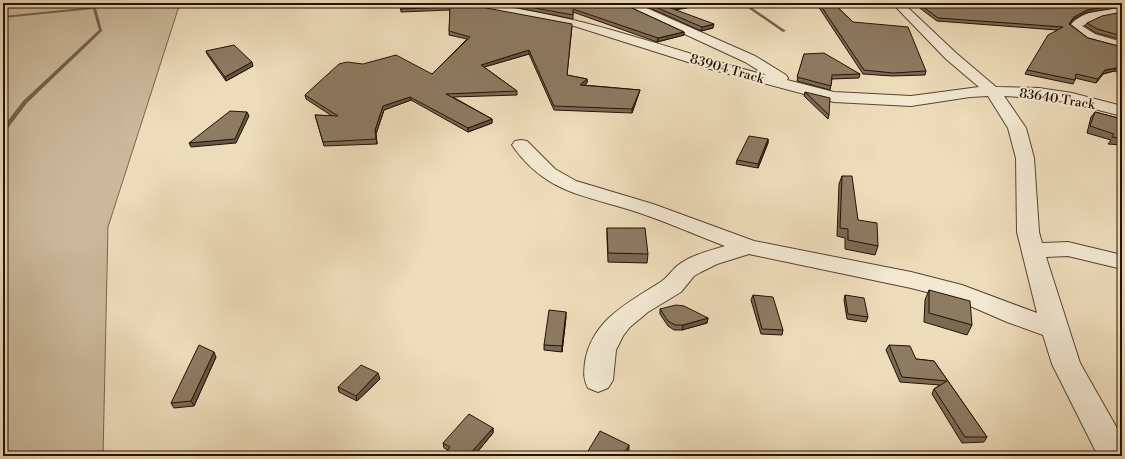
<svg xmlns="http://www.w3.org/2000/svg" width="1125" height="459" font-family="'Libre Bodoni',serif">
<rect width="100%" height="100%" fill="#eddcba"/>
<filter id="stains"><feTurbulence type="fractalNoise" baseFrequency=".005" numOctaves="4"/><feColorMatrix values="0 0 0 0 .2 0 0 0 0 .09 0 0 0 0 .02 0 0 0 .5 -.17"/></filter>
<radialGradient id="worn" r=".72"><stop offset=".6" stop-color="#630" stop-opacity="0"/><stop offset="1" stop-color="#630" stop-opacity=".3"/></radialGradient>
<path fill="#cbb99b" stroke="#78654e" d="M3,3H180L108,227L103,456H3Z"/>
<g fill="none" stroke-linecap="round" stroke-linejoin="round">
<path fill="#74614b" fill-rule="evenodd" d="M98,3H102L96,8L102,31L27,103L5,132L3,133V127L23,101L99,30L93,9L3,18V16L93,7Z
M741,3H745L786,31L783,32Z"/>
<defs>
<path id="minor" d="M461,3C484,3 507,7 530,11C610,25 687,55 766,75L745,62L622,5L621,3H635L755,56L786,75L788,78L787,80L834,92L911,96L979,87L946,59L892,3H903L956,53L996,87L1039,88L1072,93L1122,106V116L1071,103L1039,98L1004,96L1026,128L1034,158L1039,232L1042,243L1068,242L1122,255V269L1068,256L1046,257L1080,363L1122,437V456H1098L1052,364L1043,335L1007,322L954,299L911,288L749,254L717,264L701,272L694,276L681,292L648,312L630,327L623,336L616,350L613,380L608,388L598,392L588,388C583,379 584,372 585,362C592,319 630,302 662,281C668,277 672,270 677,266C691,255 709,251 725,246C696,235 667,222 637,212C585,195 546,194 512,145L515,141L521,140L527,141L555,169L576,181L653,204L754,241L911,272L962,285L1037,313L1017,232L1016,158L1008,128L988,96L970,97L911,106L834,102L710,69L571,25L466,6Z
M1122,8V14L1100,18L1082,26L1095,34L1122,42V50L1087,40L1069,27C1080,11 1104,9 1122,8Z"/>
</defs>
<use href="#minor" stroke="#574430" stroke-width="2"/>
<use href="#minor" fill="#f3e8d2" fill-rule="evenodd"/>
</g>
<path fill="#796a54" stroke="#251102" d="M400,3L465,4L572,27L567,75L587,79V83L584,85L640,90L639,93L632,113L554,110L529,54L484,67L517,91V95L453,97L492,119V123L468,132L411,100L384,110L376,134L377,144L324,146L315,115L332,116L306,99L305,95L432,74L467,39L449,35L450,10L401,12Z
M478,3H621L684,32V35L657,42L573,12V19L504,5Z
M639,3H681L687,8L674,10L713,28L701,31Z
M816,3H833L853,22L926,71L925,75L892,76L863,74Z
M913,3H1122L1085,13L1073,20L1070,24L1088,38L1122,47V74L1114,71L1103,74L1096,83L1075,78V80L1073,84L1025,74L1027,70L1057,30L937,21Z
M1122,12V40L1096,33L1085,26L1087,23Z
M206,51L253,66L226,81L207,54Z
M804,54L860,74L859,78L832,79L830,90L797,81Z
M805,92L829,115L828,119L804,96Z
M1095,112L1122,119V145L1108,144L1111,140L1087,133L1091,117Z
M768,139V143L758,168L736,164L737,160Z
M842,176L858,220L878,246L875,255L845,249V238L837,236L839,184Z
M607,228L648,254L647,263L608,262L607,237Z
M929,290L972,325L967,335L924,322L925,300Z
M753,295L783,330L782,335L761,334L751,300Z
M845,295L868,317L866,322L847,319L844,300Z
M660,309L708,318L707,323L682,330H674L668,326L660,314Z
M566,317L562,352L544,350V345Z
M889,345L916,359L934,361L987,437L984,442L962,443L932,394L934,389L940,385L900,382L886,350Z
M216,357L194,406L174,408L171,403Z
M380,379L357,401L339,392L338,387Z
M493,428V433L474,456H444L448,450L444,448L443,443Z"/>
<path fill="#635645" stroke="#251102" d="M1122,4V7L1085,13L1073,20L1068,27L1069,24L1074,17L1087,10Z
M687,5V8L667,10L668,7Z
M714,24L713,28L701,31L702,27Z
M684,32V35L657,42L658,38Z
M529,50V54L481,68V65Z
M252,62L253,66L226,81L225,77Z
M1116,68L1114,71L1103,74L1096,83L1098,79L1105,70Z
M587,79V83L580,89V85Z
M640,90L639,93L632,113V109Z
M410,97L411,100L384,110L376,134L377,144L375,130L383,106Z
M247,112L249,116L236,143L191,147L189,143Z
M492,119V123L468,132V128Z
M768,139V143L758,168V164Z
M566,312V317L562,352V346Z
M708,318L707,323L682,330L683,325Z
M214,352L216,357L194,406L191,401Z
M378,373L380,379L357,401L356,396Z
M493,428V433L474,456H468Z
M629,445V450L625,456H623Z"/>
<path fill="#8d7b62" stroke="#251102" d="M400,3H463L465,4L572,24L567,75L587,79L580,85L640,90L632,109L554,106L529,50L481,65L517,91L446,94L492,119L468,128L410,97L383,106L375,130L376,139L323,142L315,115L338,116L305,95L339,64L347,62L363,64L396,55L432,74L470,37L449,31L450,7L401,9Z
M508,3H621L684,32L658,38L573,9V15Z
M646,3H681L687,5L668,7L714,24L702,27Z
M819,3H833L853,22L908,27L926,71L893,73L864,70Z
M918,3H1122V4L1087,10L1074,17L1069,24L1088,38L1122,47V69L1116,68L1105,70L1098,79L1076,74L1075,80L1027,70L1048,35L1063,27L938,18Z
M1122,12V36L1097,29L1087,23L1102,16Z
M234,45L252,62L225,77L206,51Z
M824,53L860,74L832,75L831,86L797,77L804,54Z
M805,92L830,98L829,115Z
M230,111L247,112L235,139L189,143Z
M1095,112L1122,119V138L1112,137L1114,134L1090,126Z
M749,136L768,139L758,164L737,160Z
M842,176H852L858,220L877,223L878,246L848,240V229L840,228Z
M607,228H645L648,254L608,253Z
M929,290L970,301L972,325L929,313Z
M753,295L773,297L783,330L762,329Z
M845,295L864,298L868,317L848,314Z
M676,305L684,306L708,318L683,325H675L668,321L660,309Z
M549,310L566,312L562,346L544,345Z
M199,345L214,352L191,401L171,403Z
M889,345L910,346L916,359L934,361L987,437H965L934,389L947,381L902,377Z
M361,365L378,373L356,396L338,387Z
M469,414L493,428L468,456H444L450,447L443,443Z
M600,431L629,445L623,456H585Z"/>
<g text-anchor="middle" dominant-baseline="central" stroke-width="4" stroke-linejoin="round" paint-order="stroke">
<g font-size="13" fill="#251102" stroke="#f3e8d2">
<text transform="translate(727 69) rotate(16)">83904 Track</text>
<text transform="translate(1057 99) rotate(9)">83640 Track</text>
</g>
</g>
<rect width="1125" height="459" fill="none" stroke="#eddcba" stroke-width="16"/>
<rect x="4" y="4" width="1117" height="451" fill="none" stroke="#251102" stroke-width="2"/>
<rect x="8" y="8" width="1109" height="443" fill="none" stroke="#251102"/>
<rect width="100%" height="100%" filter="url(#stains)"/>
<rect width="100%" height="100%" fill="url(#worn)"/>
</svg>
